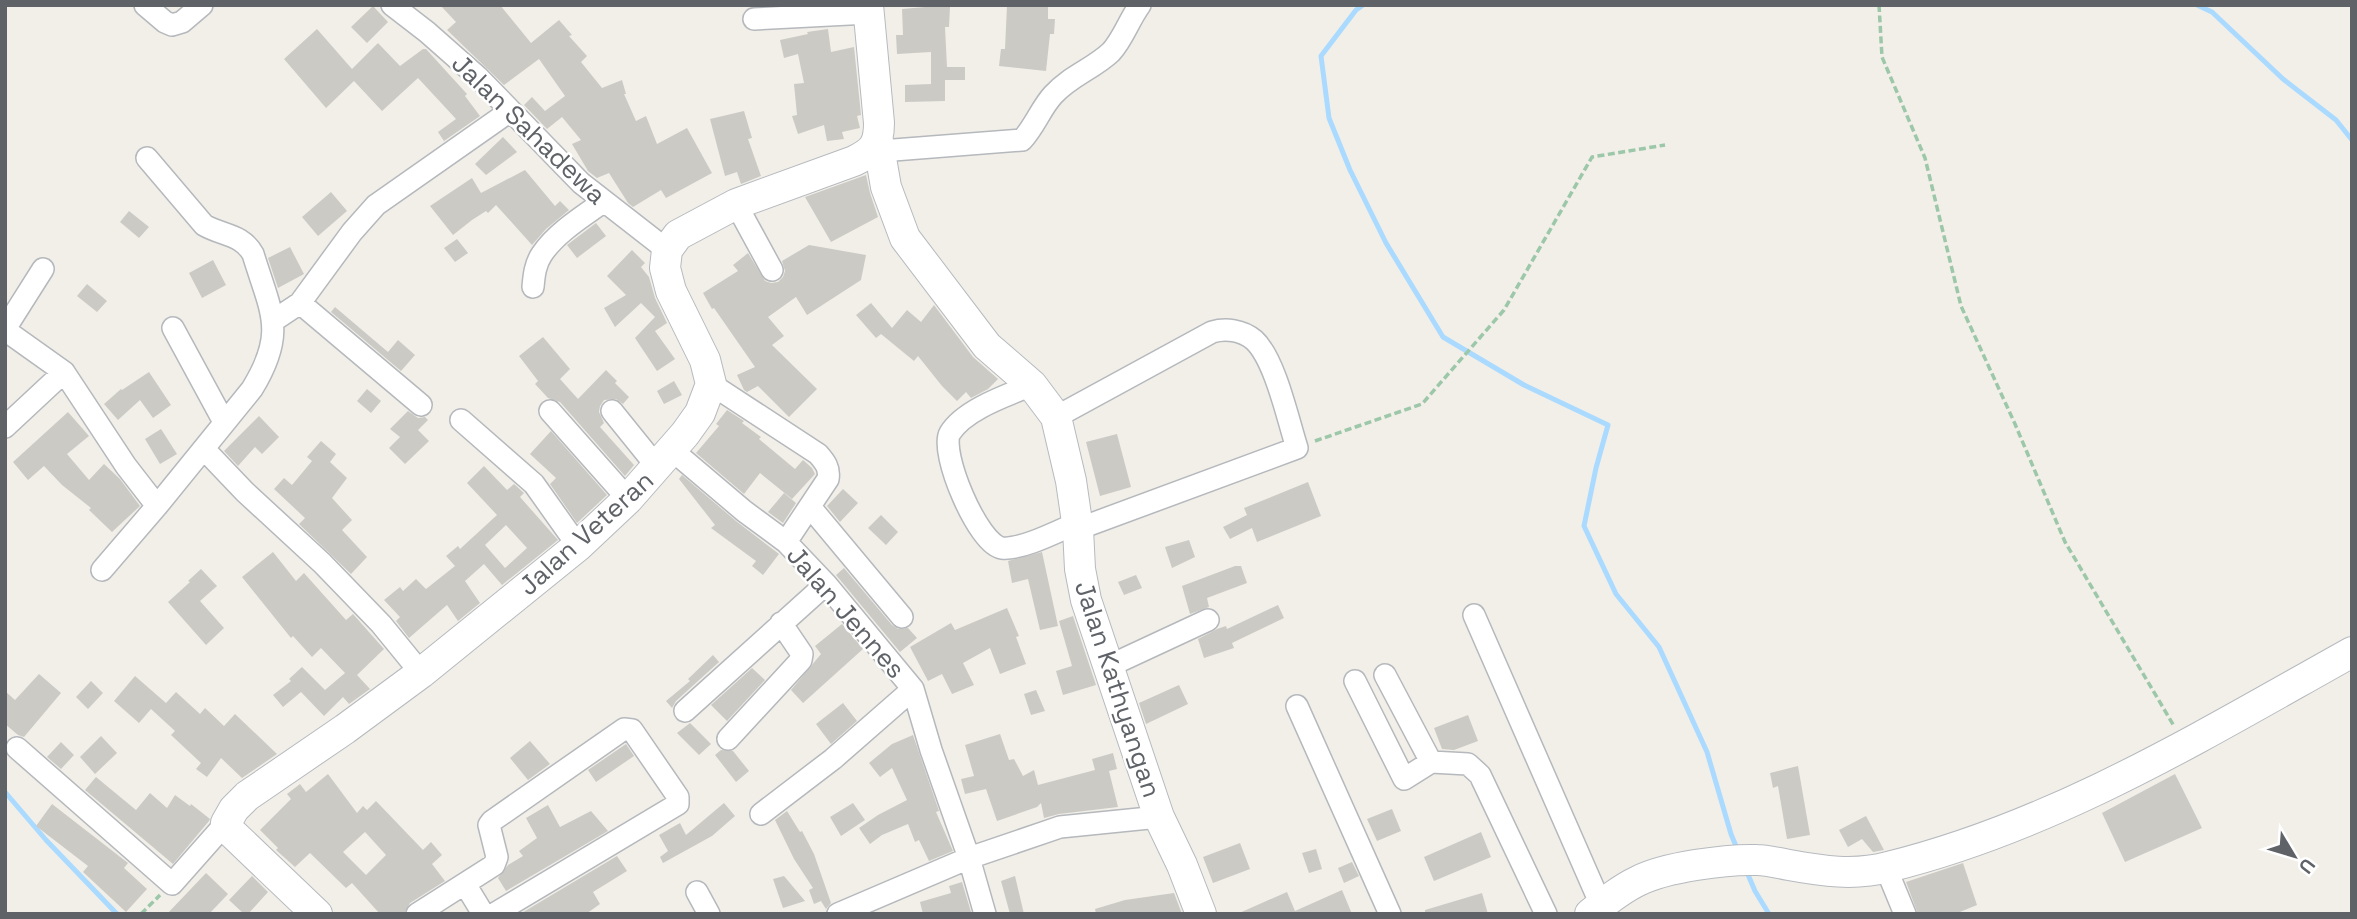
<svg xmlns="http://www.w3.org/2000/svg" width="2357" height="919" font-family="'Space Grotesk',sans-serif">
<rect width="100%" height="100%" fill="#f1efe8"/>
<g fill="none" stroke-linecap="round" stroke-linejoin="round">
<path stroke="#aadaff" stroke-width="5" d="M1363,5L1356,10L1321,56L1329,118L1350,170L1386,243L1443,337L1524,385L1608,425L1596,468L1584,526L1616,594L1659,647L1707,752L1731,834L1738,851
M2197,5L2212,12L2283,79L2336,120L2352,140
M5,792L46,840L117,914
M1746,870L1755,891L1769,914"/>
</g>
<path fill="#cccac5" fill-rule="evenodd" d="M440,5H500L531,43L559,20L572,35L569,36L587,56L581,62L602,88L622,80L626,94H624L636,121L646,116L657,144L687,128L712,173L666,198L661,190L633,207L628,203L609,173L597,178L588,171L572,144L581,140L562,117L547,129L524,105L532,97L545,111L565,96L539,59L504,85L447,30L456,22Z
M1007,5H1048V19H1055L1054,34H1050L1046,71L999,66L1001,49H1005Z
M373,6L388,22L367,43L351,27Z
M937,6L950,7L949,27H945L947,67H965V80H945V101L905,102V85L931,84V52L897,54L896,35H903L902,9Z
M317,29L352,69L378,43L400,66L423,49H426L467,94L465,96L480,116L444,141L438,132L456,119L418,78L382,111L354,81L326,108L284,59Z
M828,29L831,52L854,47L861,115L857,116L860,128L842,132L844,139L827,141L824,125L798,134L792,116L797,115L794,84L804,83L798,54L784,58L780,40L808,34L807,32Z
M744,111L752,138L748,139L761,176L741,184L737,172L725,176L710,119Z
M503,137L517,152L486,175L475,164Z
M525,170L555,206L560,201L569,210L546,229L532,245L496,205L488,213L486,211L472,220L453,235L430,206L472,178L481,193Z
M866,175L870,193L878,217L831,242L805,197Z
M331,192L347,211L318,236L302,217Z
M129,211L149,227L139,238L120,222Z
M596,223L606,236L577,258L567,245Z
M457,239L468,253L455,262L444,248Z
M809,245L866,255L861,280L807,315L796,297L768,317L784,336L772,345L817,389L789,417L758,386L747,392L744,390L737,375L755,367L714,308L712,309L703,293L738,271L733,265L748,253L765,281L771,283L778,282L783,277L785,271L782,261Z
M290,247L304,274L278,288L268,258Z
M632,250L645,263L641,267L649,277L655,298L667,323L655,331L675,359L657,371L635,338L655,317L641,303L615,327L604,308L626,295L607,276Z
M213,260L226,285L202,298L189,273Z
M87,284L107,301L97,312L77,296Z
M871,303L892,328L907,310L921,322L934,305L973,357L998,379L988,389L971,398L966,392L957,401L942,386L918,356L914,361L881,334L876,338L856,315Z
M335,307L388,352L398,340L415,355L401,371L331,312Z
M543,337L570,369L560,379L578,399L606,370L617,381L615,383L629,397L623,404L616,399L604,400L600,406L599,412L604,423L600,427L634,465L625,476L560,402L548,398L535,384L538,381L519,356Z
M149,372L171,405L153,418L140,400L118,420L104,404L121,389L122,390Z
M674,381L682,395L664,404L657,391Z
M367,389L381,401L371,413L357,401Z
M727,410L744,421L742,423L761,437L759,439L795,469L803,460L812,468L815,474L792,499L760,473L744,494L696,453L719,426L716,424Z
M408,411L418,418L425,417L428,420L418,430L429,441L405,464L389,448L400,437L390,429Z
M68,412L89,436L67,454L89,480L104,464L120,479L140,506L112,532L89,510L91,508L62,485L44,466L28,480L13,462Z
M259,416L279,437L262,454L255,447L238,466L224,451Z
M161,429L177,454L160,464L145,439Z
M551,431L607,495L577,523L550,484L556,478L530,454Z
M1117,434L1131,487L1100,496L1086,442Z
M321,441L336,454L330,462L347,478L332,498L352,520L342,530L367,557L351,574L299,524L305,518L274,489L284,478L292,485L312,461L307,457Z
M484,466L507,490L514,484L524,493L520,497L558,540L502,585L484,564L465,581L480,603L458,621L447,605L409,638L396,621L400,617L384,600L400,587L403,591L416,579L426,589L455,566L446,556L458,546L460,549L497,515L467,483ZM506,525L527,548L505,568L485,545Z
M682,475L736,521L779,554L763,575L752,566L756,561L711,528L715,525L679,479Z
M1308,482L1321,516L1257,542L1252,528L1230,539L1223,527L1247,515L1244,508Z
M843,489L858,503L840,522L827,506Z
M784,493L796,503L783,523L768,512Z
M881,515L898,532L886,545L868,528Z
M1189,540L1195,557L1172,568L1165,547Z
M273,552L296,581L304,573L346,620L353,614L384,649L357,675L370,689L349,704L343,697L324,716L301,692L283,707L273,695L291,681L289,679L302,667L325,690L345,673L321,648L312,657L293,636L291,638L242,577Z
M1042,552L1058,626L1040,630L1028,579L1012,583L1008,561Z
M1235,566H1241L1247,583L1207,598L1209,607L1190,614L1182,586Z
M844,568L892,625L898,629L908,628L917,638L900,652L836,575Z
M201,569L217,586L200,601L224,628L206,645L168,602L190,582L188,581Z
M1136,575L1142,588L1124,595L1118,582Z
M1278,605L1284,618L1232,643L1234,648L1204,658L1198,639L1217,629L1226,626L1227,629Z
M1007,608L1019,636L1016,637L1026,664L1000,674L990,648L963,663L974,685L952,694L942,674L928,681L910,647L951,623L955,630Z
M1073,616L1096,685L1063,695L1056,671L1072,666L1059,621Z
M842,624L863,649L803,703L791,690L821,654L815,646Z
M713,655L719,662L676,701L672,708L666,701L690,681L688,679Z
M752,668L765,680L727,721L711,705Z
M39,674L61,693L24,737L18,735L5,724V691L15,700Z
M135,676L166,703L176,692L200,714L205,708L224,726L235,714L277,754L242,778L221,758L207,777L196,769L201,763L171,735L175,731L151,709L139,723L114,701Z
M91,681L103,693L88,709L76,697Z
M1179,685L1188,704L1146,724L1139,703Z
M1036,690L1045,711L1031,715L1024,694Z
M843,703L857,721L831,744L816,724Z
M1468,715L1478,741L1454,750L1442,749L1434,728Z
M690,723L711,744L699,755L677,733Z
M1000,734L1009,760L1014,759L1023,776L1034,770L1038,785L1095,770L1092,759L1113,753L1117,769L1109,771L1118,807L1059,814L1044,818L1041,803L1037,807L997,821L986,789L965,794L961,779L974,776L965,745Z
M913,735L939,811L936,812L953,851L929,861L919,840L915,842L908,824L882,835L870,844L859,828L878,815L907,800L892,768L880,777L869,763L892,744Z
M101,736L117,753L95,774L80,757Z
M530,741L550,764L528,780L510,758Z
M61,742L74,755L61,769L47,757Z
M626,744L634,756L596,782L588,770Z
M721,750L733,751L749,771L736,782L715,755Z
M1798,766L1810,835L1787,839L1778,786L1773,788L1770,773Z
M328,774L357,813L363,806L367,810L376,801L423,850L431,842L442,855L432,864L445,881L410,903L404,914H380L352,883L346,888L310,853L295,867L276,850L278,848L260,830L291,799L287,794L300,784L306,792ZM365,832L386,855L366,875L343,852Z
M2175,774L2202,828L2125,862L2102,813Z
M96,777L136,810L150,793L167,808L175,795L190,806L191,804L210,819L209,821L173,864L85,790Z
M724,803L735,816L712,836L663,863L660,857L668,851L659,835L680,823L686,835Z
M853,803L865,820L841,836L830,817Z
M52,804L128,863L124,868L147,889L126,912L83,872L88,866L36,826Z
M548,805L560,827L591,811L608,831L506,891L498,878L508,865L523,856L519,851L537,838L526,818Z
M1392,809L1401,831L1377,841L1367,819Z
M787,811L800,832L802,831L814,854L831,903L826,909L821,901L814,904L809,890L813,888L794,859L775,820Z
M1866,816L1884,850L1873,852L1862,839L1848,847L1839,830Z
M1481,832L1491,857L1434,881L1424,857Z
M1240,843L1250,869L1213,883L1203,857Z
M1316,849L1322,869L1309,873L1302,853Z
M617,856L627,871L593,892L600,904L586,914H520Z
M1352,862L1359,876L1344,883L1338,868Z
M1963,863L1977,905L1955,914H1918L1906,882Z
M206,873L228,894L209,914H167Z
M252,876L268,892L248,914H244L229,900Z
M784,876L805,901L783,908L773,879Z
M1015,876L1024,914H1010L1001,881Z
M962,882L971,912L923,914L920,902L951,893L949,886Z
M1342,890L1352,914H1237L1287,892L1295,911Z
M1174,893L1182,914H1096L1095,909L1125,900Z
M1482,893L1488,914H1425V910Z"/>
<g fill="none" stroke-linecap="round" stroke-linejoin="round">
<defs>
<path id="street" d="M145,5L165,22L172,25L182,22L202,5
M392,5L427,32L478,77L581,183L667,250
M754,19L869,13
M881,151L1022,140C1035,126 1041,108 1053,95C1070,76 1093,69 1111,52C1123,39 1129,20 1140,5
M736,204L772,270
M533,287C534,276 535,264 542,254C556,233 582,217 603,202
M300,303L421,405
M273,321L300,303L352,232L376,205L510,111
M173,328L224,422
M5,329L43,269
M5,330L64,372L126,466L157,506
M711,384L818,454C825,462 830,468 828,479L786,542
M1032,385C1008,395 965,409 950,433C939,451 978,545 1002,548C1022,550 1058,531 1077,523
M550,411L628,499
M612,411L658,468
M1056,417L1212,332C1226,328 1242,330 1254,340C1275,359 1288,420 1297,448L1078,529
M461,420L534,484L578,546
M5,427L64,372
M204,449L245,492L322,563L381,624L421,673
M672,450L744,511L786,542L826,584L913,689L931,750L969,858L985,914
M811,508L902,617
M102,570L157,506L252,389C287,332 271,313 253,254C242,234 223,236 204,225L147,158
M1474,615L1601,905
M1107,667L1208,620
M1385,675L1431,762L1468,764L1480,775L1546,914
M1355,681L1404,779L1431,762
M1297,706L1390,914
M685,711L826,584
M728,739L801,660L802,654L781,623
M17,748L172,884L226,823
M761,814L833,759L913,689
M1886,868L1905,914
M465,884L482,912L486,914
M697,892L709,914
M417,914L494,865L497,857L489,825L492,821L624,729L632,730L678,797V804L494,914
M838,914L969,858L1060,827L1159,817"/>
<path id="secondary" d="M878,141L886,187L905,238L987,346L1032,385L1056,417L1071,481L1078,529L1080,569L1086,600L1159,817L1182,865L1201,914
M317,914L231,832L226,823L234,809L247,796L345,729L421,673L578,546L628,499L685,434L700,413L711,384L705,360L671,291L665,268L667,250L678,235L736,204L854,161C873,152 879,145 879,123L868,5
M1590,914C1605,902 1621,889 1638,881C1665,867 1727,859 1757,860C1767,860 1778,863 1789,865C1822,871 1854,876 1888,867C2055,826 2203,735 2352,652"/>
</defs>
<use href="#street" stroke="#b5b8bc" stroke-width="24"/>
<use href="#secondary" stroke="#b6babf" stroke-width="32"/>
<path stroke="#9cc7a9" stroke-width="3.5" stroke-dasharray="7 3.5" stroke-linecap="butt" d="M1879,5L1882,57L1925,158L1961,306L2015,424L2065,542L2174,726
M1315,441L1422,404L1504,310L1592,157L1665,145
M141,914L160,895"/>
<use href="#street" stroke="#fff" stroke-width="21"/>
<use href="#secondary" stroke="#fff" stroke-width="30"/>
</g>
<g text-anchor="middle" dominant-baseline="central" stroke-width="5" stroke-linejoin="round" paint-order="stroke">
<g font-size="26" fill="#5f6368" stroke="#fff">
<text transform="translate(529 129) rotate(44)">Jalan Sahadewa</text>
<text transform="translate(586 533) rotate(-42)">Jalan Veteran</text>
<text transform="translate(846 612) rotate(49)">Jalan Jennes</text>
<text transform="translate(1118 689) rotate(72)">Jalan Kathyangan</text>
</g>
</g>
<rect width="2357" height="919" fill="none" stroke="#5f6368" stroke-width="14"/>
<g transform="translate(2294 856) rotate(128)" stroke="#ffffff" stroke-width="5" paint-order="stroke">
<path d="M0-5L12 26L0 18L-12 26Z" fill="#5f6368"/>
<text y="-10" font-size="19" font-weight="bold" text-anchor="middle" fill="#5f6368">U</text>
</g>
</svg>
